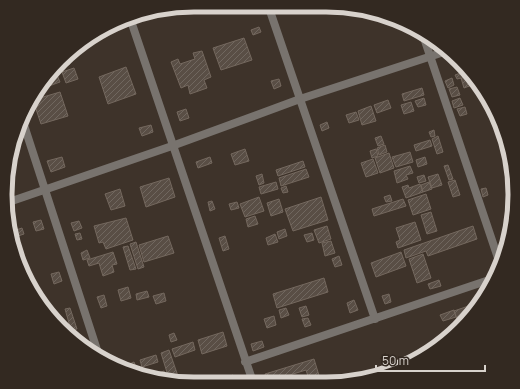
<svg xmlns="http://www.w3.org/2000/svg" width="520" height="389" font-family="Manrope,sans-serif">
<defs>
<pattern id="building-hatch" width="6" height="6" patternUnits="userSpaceOnUse"><rect width="6" height="6" fill="#594e45"/><path d="M-1 1l2-2M0 6l6-6M5 7l2-2" fill="none" stroke="#70675f"/></pattern>
</defs>
<rect width="100%" height="100%" fill="#3e332a"/>
<path fill="url(#building-hatch)" stroke="#74685e" d="M259,27L261,32L253,35L251,30Z
M244,38L252,60L221,70L213,48Z
M202,51L211,77L204,80L207,88L190,94L188,85L181,88L171,62L178,59L180,64L195,59L193,53Z
M68,57L70,64L59,68L58,65Z
M126,67L136,94L108,104L99,77Z
M74,68L78,79L66,83L62,72Z
M466,71L472,85L464,88L461,78L457,79L455,75Z
M57,75L60,82L38,90L46,79Z
M452,78L454,85L448,88L445,81Z
M279,79L281,86L274,89L271,81Z
M457,87L460,95L452,97L449,89Z
M422,88L424,95L404,101L402,94Z
M60,92L68,116L41,124L33,100Z
M424,98L426,105L418,107L415,101Z
M460,98L463,105L454,108L452,101Z
M388,100L391,108L377,113L374,105Z
M411,102L414,111L404,114L401,105Z
M371,106L376,121L362,125L358,111Z
M465,107L467,114L460,116L457,109Z
M186,109L189,118L180,121L177,112Z
M356,112L359,120L349,123L346,115Z
M327,122L329,128L322,131L320,125Z
M151,125L153,132L142,136L139,128Z
M434,130L435,136L431,137L429,132Z
M381,136L384,144L378,146L375,138Z
M438,136L443,152L437,154L432,139Z
M430,140L432,146L416,151L414,145Z
M385,145L387,152L379,155L377,148Z
M245,149L249,161L235,165L231,154Z
M376,149L378,156L372,158L370,151Z
M410,152L413,162L396,167L392,157Z
M389,153L394,168L380,173L375,158Z
M62,157L65,167L51,172L47,161Z
M210,157L212,163L198,168L196,162Z
M425,157L427,164L418,167L416,160Z
M373,159L378,173L366,177L361,163Z
M303,161L305,167L278,176L276,170Z
M511,161V174L508,175L505,163Z
M448,165L453,179L449,180L444,166Z
M410,166L413,173L406,175L408,179L397,183L394,171Z
M306,169L309,177L281,186L279,178Z
M262,174L264,183L259,185L256,176Z
M438,174L442,185L432,188L428,177Z
M424,175L426,181L419,183L417,177Z
M169,178L175,197L146,207L140,187Z
M455,180L460,195L453,197L448,182Z
M276,182L278,189L261,194L259,187Z
M429,182L432,189L423,192L421,185Z
M420,184L423,192L406,198L402,187L408,185L409,188Z
M286,186L288,192L283,193L281,188Z
M486,188L488,195L483,197L481,189Z
M120,189L125,206L111,210L105,194Z
M426,194L431,209L413,215L408,200Z
M390,195L392,201L386,202L384,197Z
M259,197L264,211L245,217L240,204Z
M321,197L328,220L293,231L285,209Z
M279,199L283,212L271,216L267,203Z
M403,199L406,206L374,216L372,209Z
M212,201L215,209L210,211L208,202Z
M237,202L239,208L231,210L229,204Z
M431,212L437,231L427,234L421,215Z
M255,216L258,224L248,227L246,219Z
M126,218L133,240L106,249L103,242L99,243L94,226Z
M41,220L44,229L36,231L33,222Z
M79,221L82,228L74,231L71,223Z
M415,222L421,240L398,248L396,242L400,240L396,228Z
M327,226L331,239L319,243L314,230Z
M473,226L477,239L428,256L426,251L406,258L404,250Z
M22,228L24,234L12,238L10,232Z
M285,229L287,236L279,239L277,232Z
M80,233L82,239L77,240L75,234Z
M312,233L314,240L307,242L304,235Z
M275,234L278,242L268,245L266,238Z
M168,236L174,253L144,262L139,245Z
M225,236L229,249L223,251L219,238Z
M331,241L335,253L325,256L322,243Z
M136,242L144,267L138,269L130,244Z
M128,246L136,269L130,270L123,247Z
M87,250L90,258L83,260L81,253Z
M113,252L117,264L112,265L114,272L103,276L99,263L89,266L87,260Z
M401,252L406,266L376,277L371,263Z
M423,254L431,278L417,283L409,259Z
M339,256L342,265L335,267L332,259Z
M59,272L62,281L54,284L51,274Z
M324,278L328,292L277,308L273,294Z
M439,280L441,286L430,289L428,284Z
M128,287L131,298L121,301L118,290Z
M147,291L149,297L137,300L136,294Z
M164,293L166,301L156,304L153,296Z
M389,294L391,302L385,304L382,296Z
M104,295L107,306L101,308L97,297Z
M354,300L358,310L350,313L347,303Z
M480,302L459,324L454,311Z
M306,306L309,315L302,317L299,308Z
M70,308L77,329L71,330L65,309Z
M286,308L289,315L281,318L279,310Z
M454,310L456,317L443,321L440,315Z
M59,314L62,325L53,316Z
M274,316L276,325L267,328L264,319Z
M308,318L311,325L305,327L302,319Z
M223,332L227,346L202,354L198,340Z
M174,333L177,340L171,342L169,335Z
M262,341L264,347L253,351L251,344Z
M193,342L195,350L175,357L172,349Z
M169,350L180,382H170L161,353Z
M156,355L158,362L142,367L140,360Z
M314,359L321,382H310L306,370L267,382L265,374Z
M134,362L137,370L125,366Z
M164,371L168,382L161,379L159,373Z
M233,375L235,382H228L227,377Z"/>
<g fill="none" stroke-linecap="round" stroke-linejoin="round">
<path stroke="#78736e" stroke-width="8" d="M269,8L375,319
M130,18L253,382
M423,35L499,261
M22,119L99,356
M6,203L172,146L300,99L447,51
M245,362L492,279"/>
</g>
<path d="M0 0H520V389H0ZM194 12H326A182 182 0 0 1 508 194V195A182 182 0 0 1 326 377H194A182 182 0 0 1 12 195V194A182 182 0 0 1 194 12Z" fill="#332921" fill-rule="evenodd"/>
<path fill="none" stroke="#d8d2cc" stroke-width="5" d="M194 12H326A182 182 0 0 1 508 194V195A182 182 0 0 1 326 377H194A182 182 0 0 1 12 195V194A182 182 0 0 1 194 12Z"/>
<path d="M376 365v6h109v-6" fill="none" stroke="#d8d2cc" stroke-width="2"/>
<text x="382" y="365" font-size="12" fill="#d8d2cc" stroke="#332921" stroke-width="3" paint-order="stroke">50 m</text>
</svg>
